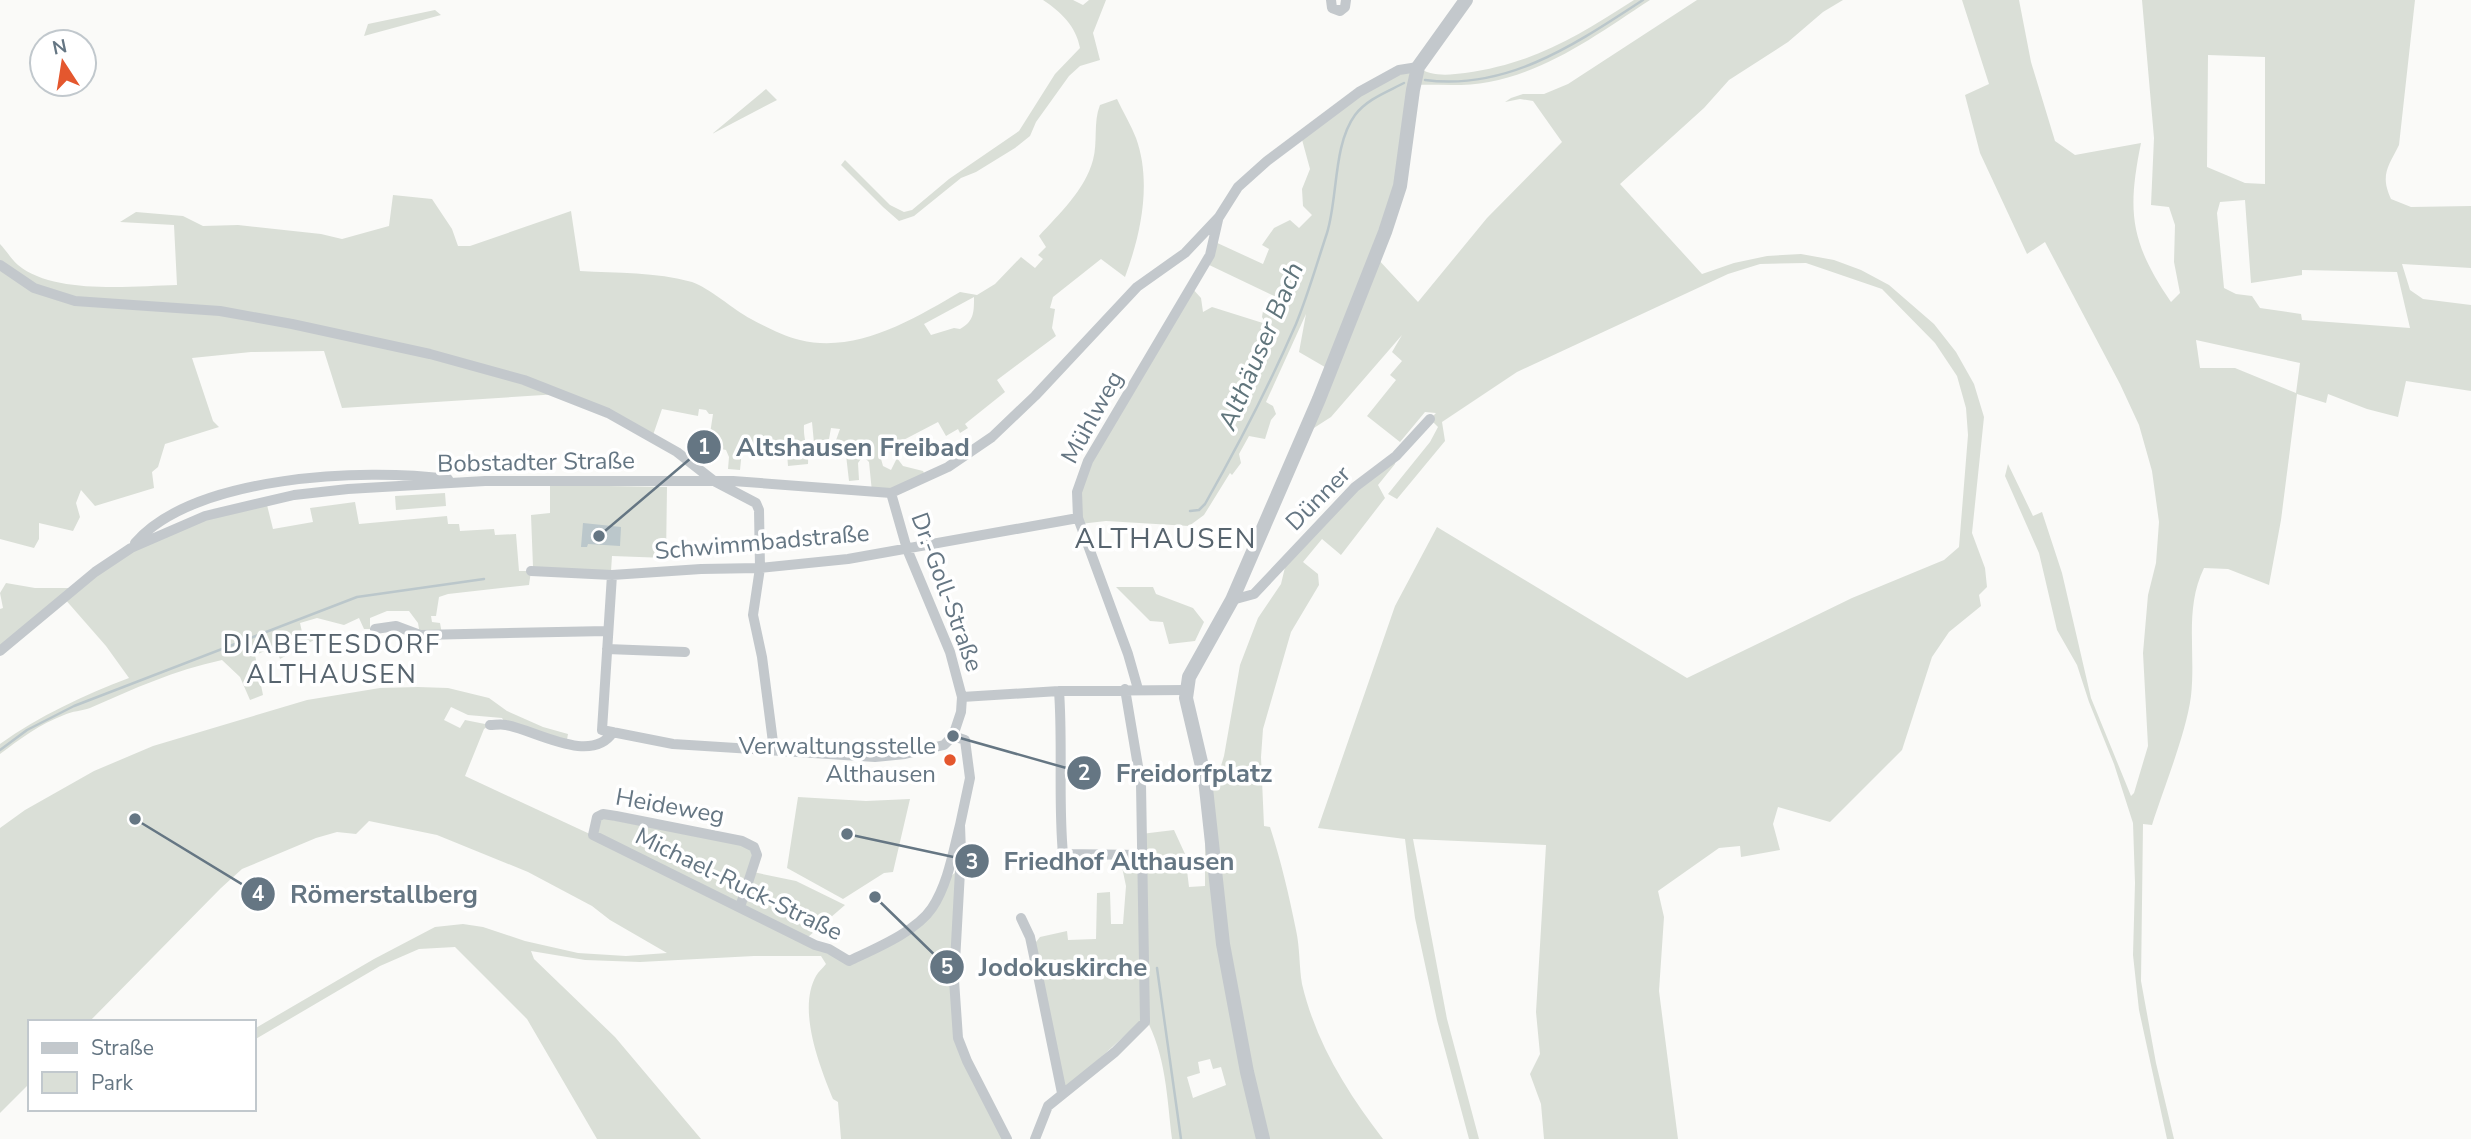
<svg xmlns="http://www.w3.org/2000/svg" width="2471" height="1139" font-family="'Nunito Sans',sans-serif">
<rect width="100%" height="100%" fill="#fafaf8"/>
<path fill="#dadfd7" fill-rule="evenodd" d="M1043,0H1073L1083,5L1089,0H1106L1093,33L1100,60L1080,66L1069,76L1036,122L1030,136L1015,148L976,172L961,178L914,216L899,221L883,207L841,165L845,160L890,205L904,212L912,210L949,179L1019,131L1055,74L1080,48C1076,26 1061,12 1043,0Z
M1634,0H1650C1598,34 1550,70 1489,82C1465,87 1438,84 1414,85L1402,188L1375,256L1418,302L1487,218L1562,142L1533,101L1520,99L1505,102L1511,98L1523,94H1544L1568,84L1697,0H1843L1823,12L1788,42L1729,80L1704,108L1620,184L1702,274L1734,263L1767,256L1801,254L1834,260L1861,270L1889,285L1934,324L1956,352L1974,384L1984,417L1972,533L1985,568L1987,587L1979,595L1981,606L1949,632L1932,657L1902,750L1830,822L1778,807L1773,824L1780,850L1741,857L1740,846L1719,848L1658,891L1664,917L1659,991L1678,1139H1544L1541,1104L1530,1074L1540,1054L1536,1012L1546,845L1413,839L1447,1019L1479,1139H1469L1437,1020L1415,918L1405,839L1318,828L1395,606L1437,527L1687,678L1852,598L1944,560L1959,547L1968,435L1966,408L1957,376L1935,343L1882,289L1806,263L1760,264L1728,274L1517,372L1442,422L1445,441L1397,499L1388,494L1430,442L1438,427L1430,419L1436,413L1425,412L1400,442L1367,416L1396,380L1390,375L1402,361L1392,352L1402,335L1331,417L1303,435L1330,370L1299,352L1306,314L1266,402L1273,406L1276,414L1271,420L1265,439L1249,436L1239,454L1241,463L1232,475L1230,473L1204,515L1189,526L1106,521L1080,524V479L1191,287L1201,298L1203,312L1212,307L1266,324L1262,317L1264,305L1274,296L1205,263L1213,241L1263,264L1269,249L1262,245L1274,228L1290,220L1299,228L1312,215L1303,206L1302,189L1310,169L1301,136L1359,92L1418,67C1430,77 1450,75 1465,73C1535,63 1576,37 1634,0Z
M1962,0H2019L2031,62L2055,141L2075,155L2141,143C2127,212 2130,242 2171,302L2180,293L2174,262L2175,225L2169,207L2151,205L2154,138L2142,0H2415L2399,145C2388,167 2380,175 2391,199L2411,207L2471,206V268L2402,264L2410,290L2423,299L2471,305V391L2406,381L2398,417L2367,409L2328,394L2326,403L2297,394L2281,520L2269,585L2228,569L2204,568C2184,609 2196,652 2191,696C2186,734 2164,787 2152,825L2143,824L2141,981L2156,1063L2174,1139H2167L2139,1010L2133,955L2135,883L2133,823L2114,764L2089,702L2077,665L2057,630L2039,553L2005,476L2008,464L2033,516L2042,512L2062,573L2091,698L2131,796L2134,793L2148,746L2143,653L2148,595L2156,563L2159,522L2152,471L2139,425L2120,384L2045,242L2027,254L1980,153L1965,95L1989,84ZM2208,55L2265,57V184L2245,183L2207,167ZM2245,200L2251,283L2302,275V270L2397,272L2410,328L2302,320L2301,314L2260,308L2252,296L2236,294L2224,288L2217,213L2220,202ZM2196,340L2300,363L2296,393L2235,368H2200Z
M435,10L441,15L364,36L368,24Z
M766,89L777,100L712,134Z
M1117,99C1123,112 1131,125 1136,138C1152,182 1141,234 1125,277L1101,259L1053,297L1050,308L1055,309L1052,328L1056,336L997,380L1005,392L965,424L968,428L960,433L958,429L946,436L938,422L892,446L878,448L883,466L891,470L897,458L903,466L923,471L926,477L891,493L872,492L869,462L863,456L858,463L859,480L849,481L846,455L835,443L840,429L831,428L829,439L814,443L812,422L804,425C803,440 809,450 808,464L788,466L787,453L742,450L740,470L728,469L729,457L726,450L717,448L714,460H706L713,414H709L706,410L699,409L698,416L662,409L652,438L559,394L342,408L324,351L251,352L192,358L213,421L219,427L165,444L158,467L152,472L154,488L95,506L81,490L76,503L80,517L73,531L39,523V539L34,548L0,539V244C6,250 11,259 18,265C54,295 132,286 177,285L174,225L120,222L136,212L183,216L203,226L238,225L321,234L342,239L389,226L393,195L432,199L452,229L458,246H470L571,211L580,271C617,273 656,272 692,282C708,287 734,310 751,319C766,327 783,336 800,340C856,354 914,319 960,292L977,295L995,284L1021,257L1035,268L1043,259L1038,255L1046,247L1039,236C1059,214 1085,190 1093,160C1098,142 1093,122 1100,105ZM974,297C974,313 974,321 960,329L954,328L931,335L924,324Z
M1396,456L1395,464L1378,485L1385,498L1341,555L1322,539L1303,562L1318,574L1319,585L1291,632L1263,729L1261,757L1264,826L1270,827C1281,861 1289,895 1296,930C1300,948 1299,966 1302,984C1316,1043 1347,1092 1383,1139H1172C1167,1098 1166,1054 1145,1017L1062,1093L1032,947L1040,937L1067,931L1068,940L1096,939L1097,893L1110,892L1111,924H1123L1126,886L1122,867L1141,855V834L1174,830L1185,854L1189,887L1205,886V779L1214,789L1224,756L1240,665L1258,618L1281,584L1287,559L1355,487ZM1210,1059L1213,1069L1221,1067L1226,1085L1193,1098L1187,1077L1200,1073L1198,1062Z
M550,485L667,487L666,558L612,556L611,571L533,567L531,515L550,513Z
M445,493L446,506L396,510L395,496Z
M266,501L273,529L313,522L310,508L355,502L359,524L447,516L448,524H459L460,531L494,529L495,535L516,534L519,571H531L529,585L448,594L439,597L436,616H431L432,622L440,623L442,634L420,635L418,623L409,611H387L370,618V629H364L359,618L344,625L317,618L300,623L302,632L314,640L280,659L275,647L255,655L263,695L250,700L240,677L222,660C175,670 133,689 90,708C82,711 72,711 64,715C40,724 20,739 0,754V744C39,716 84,695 129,678L106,646L64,598L0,648V609L3,608L0,593L6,583L35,588H75L95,572L178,526Z
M1116,587H1153L1156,594L1193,608L1204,622L1195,641L1169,644L1163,622L1150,621Z
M418,687L448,688L489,698L507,711L543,727L568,734L566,745L506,724L502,718L468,715L451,707L444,720L460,728L465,720L490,725L484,729L465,776L592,835L597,817L754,847L741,907L849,961C874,949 916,932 932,909C945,890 938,885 960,869L958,1038L1007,1139H841L838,1102L833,1099C820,1067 797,1010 816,976C818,972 823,968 826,964L821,956H754L640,962L585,960L531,951L534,959L615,1037L701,1139H597L527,1019L455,947L419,949L380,966L254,1040V1029L374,959L435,927L463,924L483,927L525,941L578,953L626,956L667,953L610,920L592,906L528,872L437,835L369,821L356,834L337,832L316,838L242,869L221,888L89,1022H30V1083L0,1113V828L25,810L94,771L153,746L307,700L380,688Z
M798,797L866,801L910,799L893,872L884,873L843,899L787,868Z
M753,872L796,881L845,905L808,937L743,906Z"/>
<path fill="#bbc7cb" d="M583,523L621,527L620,546L588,544L587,547H581Z"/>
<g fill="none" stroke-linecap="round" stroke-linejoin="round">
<path stroke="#bbc7cb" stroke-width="2.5" d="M1425,80C1508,91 1577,43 1643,0
M1190,511L1199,510L1205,504C1238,446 1269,386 1296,324C1308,295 1317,263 1327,233C1338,198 1333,145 1355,115C1367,99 1387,92 1404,83
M0,750L27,730L74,706L357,597L484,579
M1157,968L1181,1139"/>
<path stroke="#c3c8cc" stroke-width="10" d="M1331,0L1332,8L1340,11L1345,7L1346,0
M0,265L34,288L75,301L220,311L292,324L430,354L524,380L608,413L677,452L714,481L756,503L759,510L760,568L753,615L762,657L774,750
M135,543C194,475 364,468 448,479
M531,571L612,575L701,569L760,568L848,559L1078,518
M612,575L602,730L673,744L875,757L905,754L944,745L953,736L961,712L962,697L950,652L907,549L891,493
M1232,600L1254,594L1355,487L1396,456L1430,419
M375,629L396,626L420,635L607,631
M607,649L685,652
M0,651L95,572L131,548L205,516L294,495L348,489L485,481H733L891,493L948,467L992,437L1035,396L1137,287L1185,253L1219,217L1238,187L1267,161L1359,92L1399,70L1418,67
M1138,689L1128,654L1078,518L1077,492L1088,461L1210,255L1218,220
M1059,691C1063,745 1058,800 1063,854L1142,855
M962,697L1059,691L1186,690
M490,725C495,725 501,724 506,725C533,729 591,766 613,732
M953,736L965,740L970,778L960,825L961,853L954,980L958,1038L967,1061L1007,1139
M740,907L757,855L754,847L742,841L616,816L603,814L597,817L593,835L815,945L829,949L849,961C874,949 916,932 932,908C948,884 953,852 960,825
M1021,918L1030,937L1034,956L1062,1093
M1035,1139L1048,1106L1115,1052L1145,1022L1141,784L1125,689"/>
<path stroke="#c3c8cc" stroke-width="14" d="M1263,1139L1247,1072L1223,944L1205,779L1186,698L1189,677L1232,600L1319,399L1385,232L1400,186L1413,90L1418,67L1466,0"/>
</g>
<circle fill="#e4572e" stroke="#fff" stroke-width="2.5" cx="950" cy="760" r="7"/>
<g text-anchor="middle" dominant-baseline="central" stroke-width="7" stroke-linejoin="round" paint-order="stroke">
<g font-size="24" fill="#657683" stroke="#fff">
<text transform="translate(1092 417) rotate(-61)">Mühlweg</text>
<text transform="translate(536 462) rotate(-1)">Bobstadter Straße</text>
<text transform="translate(1318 498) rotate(-45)">Dünner</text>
<text transform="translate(762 542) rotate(-5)">Schwimmbadstraße</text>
<text transform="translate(947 592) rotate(70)">Dr.-Goll-Straße</text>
<text transform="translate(670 806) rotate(10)">Heideweg</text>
<text transform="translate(739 884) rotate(26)">Michael-Ruck-Straße</text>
</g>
<g font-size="24" fill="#657683" stroke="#fff" text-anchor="end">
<text x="936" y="746">Verwaltungsstelle<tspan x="936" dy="28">Althausen</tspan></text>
</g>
<g font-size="26" font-style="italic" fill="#60757c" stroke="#fff">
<text transform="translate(1261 346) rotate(-67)">Althäuser Bach</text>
</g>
<g font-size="26" letter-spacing="2" fill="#57646e" stroke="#fff">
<text x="332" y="644">DIABETESDORF<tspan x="332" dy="30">ALTHAUSEN</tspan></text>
</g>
<g font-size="28" letter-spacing="2" fill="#57646e" stroke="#fff">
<text x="1166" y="539">ALTHAUSEN</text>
</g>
</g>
<path fill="none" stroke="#657683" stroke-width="2.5" d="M599 536L704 447M953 736L1084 773M847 834L972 861M135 819L258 894M875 897L947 967"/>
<g fill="#657683" stroke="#fff" stroke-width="2.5">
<circle cx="599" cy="536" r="7"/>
<circle cx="953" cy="736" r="7"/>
<circle cx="847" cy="834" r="7"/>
<circle cx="135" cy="819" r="7"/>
<circle cx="875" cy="897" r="7"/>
<circle cx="704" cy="447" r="18"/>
<circle cx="1084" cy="773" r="18"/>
<circle cx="972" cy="861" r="18"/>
<circle cx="258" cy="894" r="18"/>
<circle cx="947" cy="967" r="18"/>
</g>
<g font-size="21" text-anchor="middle" font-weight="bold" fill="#fff">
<text x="704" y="454">1</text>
<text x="1084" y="780">2</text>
<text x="972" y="869">3</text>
<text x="258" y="901">4</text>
<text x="947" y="974">5</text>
</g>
<g font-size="26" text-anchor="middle" font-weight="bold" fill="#657683" stroke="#fff" stroke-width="7" stroke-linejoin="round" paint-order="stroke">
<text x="853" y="456">Altshausen Freibad</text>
<text x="1194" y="782">Freidorfplatz</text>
<text x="1119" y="870">Friedhof Althausen</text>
<text x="384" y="903">Römerstallberg</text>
<text x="1063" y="976">Jodokuskirche</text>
</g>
<rect x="28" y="1020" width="228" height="91" fill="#ffffff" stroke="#c1c8cd" stroke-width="2"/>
<rect x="42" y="1043" width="35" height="10" fill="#c3c8cc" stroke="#c1c8cd" stroke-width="2"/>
<text x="91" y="1055" font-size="21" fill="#657683">Straße</text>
<rect x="42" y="1072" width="35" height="21" fill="#dadfd7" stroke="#c1c8cd" stroke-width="2"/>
<text x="91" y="1090" font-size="21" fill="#657683">Park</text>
<g transform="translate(63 63) rotate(348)"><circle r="33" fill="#ffffff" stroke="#c1c8cd" stroke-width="2"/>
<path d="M0-5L12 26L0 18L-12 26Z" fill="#e4572e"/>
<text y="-10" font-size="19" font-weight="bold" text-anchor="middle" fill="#657683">N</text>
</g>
</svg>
